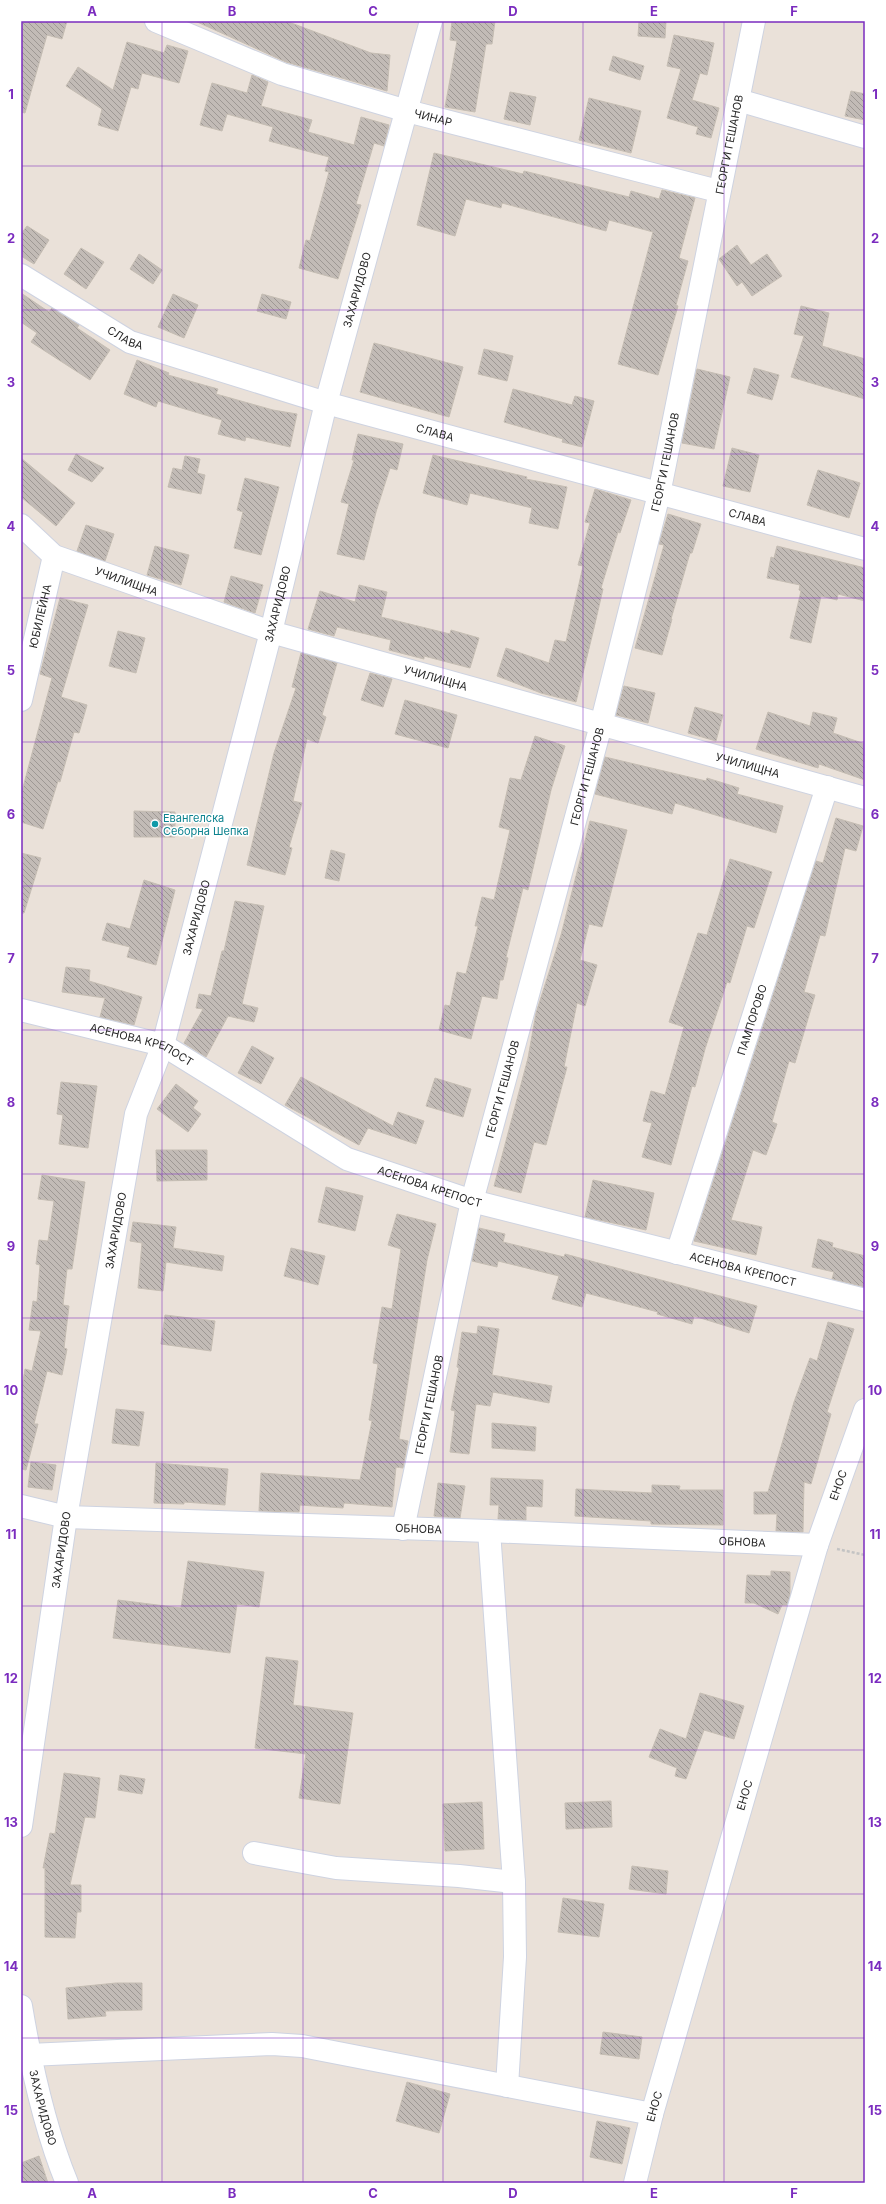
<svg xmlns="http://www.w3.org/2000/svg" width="886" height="2204" font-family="Inter,sans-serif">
<defs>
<pattern id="building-back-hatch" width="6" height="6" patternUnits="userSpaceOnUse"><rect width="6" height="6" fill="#c2bbb6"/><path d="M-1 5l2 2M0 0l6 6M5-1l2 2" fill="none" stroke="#9e9894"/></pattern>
</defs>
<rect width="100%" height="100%" fill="#eae1d9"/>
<path fill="url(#building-back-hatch)" stroke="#c5bdb3" d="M21,21H67L62,39L47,35L25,113L21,112Z
M195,21H286L371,53L390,55L387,91L286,62Z
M452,21H495L492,44H486L475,112L445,107L457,41L450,40Z
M639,21H666L665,38L638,36Z
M674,35L714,43L707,75L700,73L692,100L719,108L711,138L696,134L698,127L667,118L681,69L667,66Z
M127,42L164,53L167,45L188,51L179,83L142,73L138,89L131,87L118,131L98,125L102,109L66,86L78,67L113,90Z
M613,56L644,66L640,80L609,70Z
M252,75L268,82L261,106L312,120L308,132L354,145L361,117L389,125L384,146L374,143L356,204L361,205L338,279L299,268L306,240L310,241L329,172L325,171L329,157L269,141L273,127L227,114L222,131L200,125L212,83L247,93Z
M851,91L865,94V120L845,116Z
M510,92L536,97L530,125L504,119Z
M589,98L641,111L631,153L579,140Z
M434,153L523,174L524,171L629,197L631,191L659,199L662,190L695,198L679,258L688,261L676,305L678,306L658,375L618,364L653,232L609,220L606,231L502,203L501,208L466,199L455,236L417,225Z
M27,226L49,240L34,264L21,256V234Z
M737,245L751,265L767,254L782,276L752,296L742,282L737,286L719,259Z
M81,248L104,262L86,289L64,274Z
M139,254L162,270L153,284L130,269Z
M21,293L49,312L52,308L79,325L77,328L110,350L90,380L31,342L37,333L21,322Z
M173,294L198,305L184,338L158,327Z
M262,294L291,302L286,319L257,311Z
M801,306L829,313L822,346L865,359V399L791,377L804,336L794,334Z
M374,343L463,367L449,417L360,392Z
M484,349L513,356L507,381L478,374Z
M137,360L169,373L168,375L218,389L216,394L273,410L297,414L290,447L246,437L245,441L218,434L222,420L158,401L156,407L124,394Z
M754,368L779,375L772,400L747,393Z
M697,369L730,377L714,449L682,443Z
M513,389L572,405L575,396L594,401L582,447L562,442L563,439L504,422Z
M358,434L403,444L397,470L390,468L376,512L364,560L337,554L349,504L341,502L354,460H352Z
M732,448L759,455L750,492L723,486Z
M76,454L104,468L92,482L68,470Z
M433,455L527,477L526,479L567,487L558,529L529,523L532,508L470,493L467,505L423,493Z
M185,456L200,459L197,473L205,475L201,494L168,487L173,468L182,470Z
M21,458L75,503L56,526L21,497Z
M818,470L860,483L849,518L807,505Z
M245,478L279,487L261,555L234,548L243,512L237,510Z
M595,489L631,500L620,533L618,532L601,588L603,589L594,628L576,702L541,693L497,676L506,648L549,663L555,640L566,642L583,566L578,565L590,523L585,522Z
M668,514L701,524L692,553H690L671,619H672L662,655L635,648L664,545L659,544Z
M86,525L114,534L105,561L77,551Z
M155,546L189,555L181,585L147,575Z
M777,546L865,568V601L838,594L837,600L821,596L811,643L790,638L801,591L799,590L800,585L767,578L771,557L774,558Z
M231,576L263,585L255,613L224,602Z
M359,585L387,592L381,617L450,634L451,630L479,638L470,668L424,656V659L389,650L391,640L337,627L334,636L308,629L320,591L355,602Z
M60,598L88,605L61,697L87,705L79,733L74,732L60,782L58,781L43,829L21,822V795L52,678L40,674Z
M118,631L145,638L136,673L109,666Z
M301,653L337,663L322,715L326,717L318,743L307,739L293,801L302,803L289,847L292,848L285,875L247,865L274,753L296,688L292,687Z
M370,673L392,679L383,707L361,700Z
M624,686L655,693L648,723L616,715Z
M405,700L457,715L448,748L395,734Z
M695,707L723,715L716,741L688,733Z
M768,712L810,726L813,712L837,718L833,733L865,744V780L819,764L818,768L756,749Z
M535,736L565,746L551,790L528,890L523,888L506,957L508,958L503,980H500L497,999L482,996L471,1039L439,1030L445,1005L450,1006L457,972L466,974L478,926H475L482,897L494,900L510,830L499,827L510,778L521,780Z
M605,757L706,781L707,778L739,788L737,794L783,806L776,833L675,803L672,814L595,794Z
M134,811L175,812V837H134Z
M836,818L863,826L856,851L845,848L825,936L820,935L804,992L815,995L795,1063L789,1061L772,1122L777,1124L766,1155L753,1150L731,1220L762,1227L756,1255L694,1241L816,861L823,863Z
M590,821L627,830L602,927L589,924L580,960L597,965L585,1006L577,1003L564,1067H567L546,1145L534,1142L521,1193L494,1186L528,1058L536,1013L561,935Z
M331,850L345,854L339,881L325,878Z
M21,853L41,858L24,913H21Z
M730,859L772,872L754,928L747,926L730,983L727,982L705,1049L695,1087L692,1086L671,1165L642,1157L652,1123L643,1121L651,1091L665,1095L684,1027L669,1022L698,933L707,935Z
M144,880L175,890L156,965L127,957L130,947L102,940L107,923L130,929Z
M235,901L264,906L242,1004L258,1008L254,1022L228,1016L206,1057L184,1043L203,1009L196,1008L199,994L211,996L222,951H224Z
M66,967L90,970L89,981L142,997L134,1025L100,1017L105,998L62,992Z
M252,1046L274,1058L261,1084L238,1073Z
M301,1077L393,1126L398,1112L424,1121L416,1144L368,1128L359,1145L285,1105Z
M435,1078L471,1089L463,1117L426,1106Z
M61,1082L97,1086L88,1148L59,1144L63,1115L57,1114Z
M176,1084L198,1101L193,1108L201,1114L188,1132L157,1109Z
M156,1150H207V1180L157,1181Z
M42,1175L85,1182L72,1269H67L63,1305L69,1306L64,1348L67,1349L62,1375L47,1371L34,1424H38L26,1470L21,1469V1380L23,1381L25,1369L32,1371L41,1331L29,1330L33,1301L37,1302L40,1265L36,1264L39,1240L48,1241L54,1201L38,1199Z
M593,1180L654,1193L646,1230L585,1217Z
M326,1187L363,1196L355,1231L318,1222Z
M397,1214L436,1224L427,1260L399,1439L408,1441L403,1468L396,1467L392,1507L344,1503L343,1508L300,1505L299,1512L259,1511L261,1473L360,1480L372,1421L369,1420L378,1364L373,1363L382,1307L392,1309L401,1249L388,1245Z
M133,1222L176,1227L173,1248L224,1256L222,1271L166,1262L163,1291L138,1288L142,1243L130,1241Z
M479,1228L505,1234L503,1242L564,1257L565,1254L757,1306L749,1333L694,1316L692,1324L657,1314L658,1312L586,1293L582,1307L552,1299L559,1276L498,1261L497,1267L472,1261Z
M818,1239L833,1243L832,1247L865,1256V1287L832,1279L834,1272L812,1267Z
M291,1248L325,1256L318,1285L284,1276Z
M165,1315L215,1321L211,1351L161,1344Z
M828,1322L854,1329L827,1412L831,1414L811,1484L804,1482L803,1532L776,1531L777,1514H754V1492H768L794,1402L810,1358L817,1361Z
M478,1326L499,1329L492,1375L552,1386L549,1403L493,1392L490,1406L476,1404L469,1454L450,1452L455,1411L451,1410L459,1368L457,1367L462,1332L477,1334Z
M116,1409L144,1412L139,1446L112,1443Z
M492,1423L536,1427L535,1451L492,1448Z
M31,1462L56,1465L52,1490L28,1487Z
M156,1463L228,1469L225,1505L184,1502V1504L154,1503Z
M491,1478L543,1480L542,1507L526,1506V1520L498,1519L499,1505H490Z
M438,1483L465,1486L460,1518L434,1516Z
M652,1485L680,1486L679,1490H723V1525L651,1524V1521L575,1516L576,1489L652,1493Z
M188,1561L264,1572L259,1607L237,1604L230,1653L113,1638L118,1600L181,1608Z
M771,1571L790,1572V1595L787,1605H782L778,1614L754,1603H745L747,1575L771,1576Z
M266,1657L298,1661L293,1705L353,1713L340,1804L299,1798L306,1754L255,1748Z
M700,1693L744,1706L734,1739L704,1730L686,1779L675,1776L677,1768L649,1757L660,1729L686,1739Z
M64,1773L100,1778L95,1818L85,1817L70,1885H81V1912H77L75,1938L45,1937V1868H43L50,1833L55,1834Z
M120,1775L145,1779L142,1794L118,1790Z
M611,1801L612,1827L566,1829L565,1803Z
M482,1802L484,1849L445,1851L443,1804Z
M632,1866L668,1871L666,1894L629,1889Z
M563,1898L604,1904L599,1937L558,1932Z
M116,1983H142V2010L105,2011L106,2016L68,2019L66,1988Z
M603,2032L642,2037L639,2059L600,2054Z
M407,2082L450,2094L439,2133L396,2121Z
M597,2121L630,2128L622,2164L590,2157Z
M39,2156L48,2183H21V2163Z"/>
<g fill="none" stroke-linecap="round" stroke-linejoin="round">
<defs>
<g id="minor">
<path id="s1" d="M156,21L282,74L407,111L718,191"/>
<path d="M738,100L865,137"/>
<path id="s2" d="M21,275L130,342L326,403L865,549"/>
<path id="s3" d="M21,525L54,556L271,632L865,798"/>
<path id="s4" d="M21,700L54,556"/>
<path id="s5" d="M21,1010L163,1045L347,1159L472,1201L865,1300"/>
<path id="s6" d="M677,1253L827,787"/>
<path id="s7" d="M21,1506L66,1517L489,1531L817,1545"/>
<path id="s8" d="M403,1529L472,1201L601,725L659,494L754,21"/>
<path d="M489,1531L514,1882L515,1957L507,2086"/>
<path id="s9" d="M21,1826L66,1517L136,1114L163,1045L271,632L326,403L431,21"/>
<path d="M254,1853L336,1868L459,1876L514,1882"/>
<path id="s10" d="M21,2006C31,2066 44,2127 67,2183"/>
<path d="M29,2055L272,2044L302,2046L652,2114"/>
<path id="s11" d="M635,2183L652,2114L817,1545L865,1410"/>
</g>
</defs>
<use href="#minor" stroke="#ced3e1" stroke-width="24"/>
<path stroke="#c3c3c3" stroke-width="2.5" stroke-dasharray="3 2" stroke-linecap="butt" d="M837,1549L865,1555"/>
<use href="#minor" stroke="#fff" stroke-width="22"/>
</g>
<path fill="none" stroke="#7b2cbf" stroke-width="1" stroke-opacity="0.55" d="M162,21V2183M303,21V2183M443,21V2183M583,21V2183M724,21V2183M21,166H865M21,310H865M21,454H865M21,598H865M21,742H865M21,886H865M21,1030H865M21,1174H865M21,1318H865M21,1462H865M21,1606H865M21,1750H865M21,1894H865M21,2038H865"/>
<circle fill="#0f9aa8" stroke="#fff" stroke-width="1.5" cx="155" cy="824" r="4"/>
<g text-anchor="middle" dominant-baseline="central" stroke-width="3" stroke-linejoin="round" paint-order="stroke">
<g font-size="11" fill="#272727" stroke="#fff">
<text stroke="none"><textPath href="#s1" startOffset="294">ЧИНАР</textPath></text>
<text stroke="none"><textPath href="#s8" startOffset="1423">ГЕОРГИ ГЕШАНОВ</textPath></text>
<text stroke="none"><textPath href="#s9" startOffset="1575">ЗАХАРИДОВО</textPath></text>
<text stroke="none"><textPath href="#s2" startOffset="122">СЛАВА</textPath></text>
<text stroke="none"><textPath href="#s2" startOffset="446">СЛАВА</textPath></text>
<text stroke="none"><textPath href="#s8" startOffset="1099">ГЕОРГИ ГЕШАНОВ</textPath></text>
<text stroke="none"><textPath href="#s2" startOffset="770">СЛАВА</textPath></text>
<text stroke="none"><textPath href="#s3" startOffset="122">УЧИЛИЩНА</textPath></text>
<text stroke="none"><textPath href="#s9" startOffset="1251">ЗАХАРИДОВО</textPath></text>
<text stroke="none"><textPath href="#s4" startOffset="86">ЮБИЛЕЙНА</textPath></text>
<text stroke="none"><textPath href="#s3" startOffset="446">УЧИЛИЩНА</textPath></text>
<text stroke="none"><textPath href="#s3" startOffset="770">УЧИЛИЩНА</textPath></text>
<text stroke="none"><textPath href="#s8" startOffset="775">ГЕОРГИ ГЕШАНОВ</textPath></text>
<text stroke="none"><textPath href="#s9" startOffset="927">ЗАХАРИДОВО</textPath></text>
<text stroke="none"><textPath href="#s6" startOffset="245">ПАМПОРОВО</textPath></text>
<text stroke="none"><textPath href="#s5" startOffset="126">АСЕНОВА КРЕПОСТ</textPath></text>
<text stroke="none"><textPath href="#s8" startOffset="451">ГЕОРГИ ГЕШАНОВ</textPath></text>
<text stroke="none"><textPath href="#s5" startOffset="450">АСЕНОВА КРЕПОСТ</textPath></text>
<text stroke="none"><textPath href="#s9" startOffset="603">ЗАХАРИДОВО</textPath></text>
<text stroke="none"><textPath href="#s5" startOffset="774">АСЕНОВА КРЕПОСТ</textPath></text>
<text stroke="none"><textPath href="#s8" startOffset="127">ГЕОРГИ ГЕШАНОВ</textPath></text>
<text stroke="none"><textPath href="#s11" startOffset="727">ЕНОС</textPath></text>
<text stroke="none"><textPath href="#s7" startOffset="399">ОБНОВА</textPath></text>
<text stroke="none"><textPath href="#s7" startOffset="723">ОБНОВА</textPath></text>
<text stroke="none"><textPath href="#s9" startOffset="279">ЗАХАРИДОВО</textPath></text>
<text stroke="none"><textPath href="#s11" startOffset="403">ЕНОС</textPath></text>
<text stroke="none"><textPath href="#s11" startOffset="79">ЕНОС</textPath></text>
<text stroke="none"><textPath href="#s10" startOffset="104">ЗАХАРИДОВО</textPath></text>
</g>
<g font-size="11" fill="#0d838f" stroke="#fff" text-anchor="start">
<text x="163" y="818">Евангелска<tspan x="163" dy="13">Себорна Шепка</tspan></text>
</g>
</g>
<rect width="886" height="2204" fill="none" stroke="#ffffff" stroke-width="44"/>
<rect x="22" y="22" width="842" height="2160" fill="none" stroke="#7b2cbf" stroke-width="1.5"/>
<g font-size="13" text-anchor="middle" font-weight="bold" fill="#7b2cbf">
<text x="92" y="16">A</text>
<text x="232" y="16">B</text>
<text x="373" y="16">C</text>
<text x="513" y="16">D</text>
<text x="654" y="16">E</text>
<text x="794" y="16">F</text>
<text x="11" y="99">1</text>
<text x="875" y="99">1</text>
<text x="11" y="243">2</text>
<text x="875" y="243">2</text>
<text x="11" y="387">3</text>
<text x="875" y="387">3</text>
<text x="11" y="531">4</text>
<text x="875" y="531">4</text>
<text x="11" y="675">5</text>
<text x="875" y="675">5</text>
<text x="11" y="819">6</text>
<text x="875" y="819">6</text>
<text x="11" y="963">7</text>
<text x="875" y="963">7</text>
<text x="11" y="1107">8</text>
<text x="875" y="1107">8</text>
<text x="11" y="1251">9</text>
<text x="875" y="1251">9</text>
<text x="11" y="1395">10</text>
<text x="875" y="1395">10</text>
<text x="11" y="1539">11</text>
<text x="875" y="1539">11</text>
<text x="11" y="1683">12</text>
<text x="875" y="1683">12</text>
<text x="11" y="1827">13</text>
<text x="875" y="1827">13</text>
<text x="11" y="1971">14</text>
<text x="875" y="1971">14</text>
<text x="11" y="2115">15</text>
<text x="875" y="2115">15</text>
<text x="92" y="2198">A</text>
<text x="232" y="2198">B</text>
<text x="373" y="2198">C</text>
<text x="513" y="2198">D</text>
<text x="654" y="2198">E</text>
<text x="794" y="2198">F</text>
</g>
</svg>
